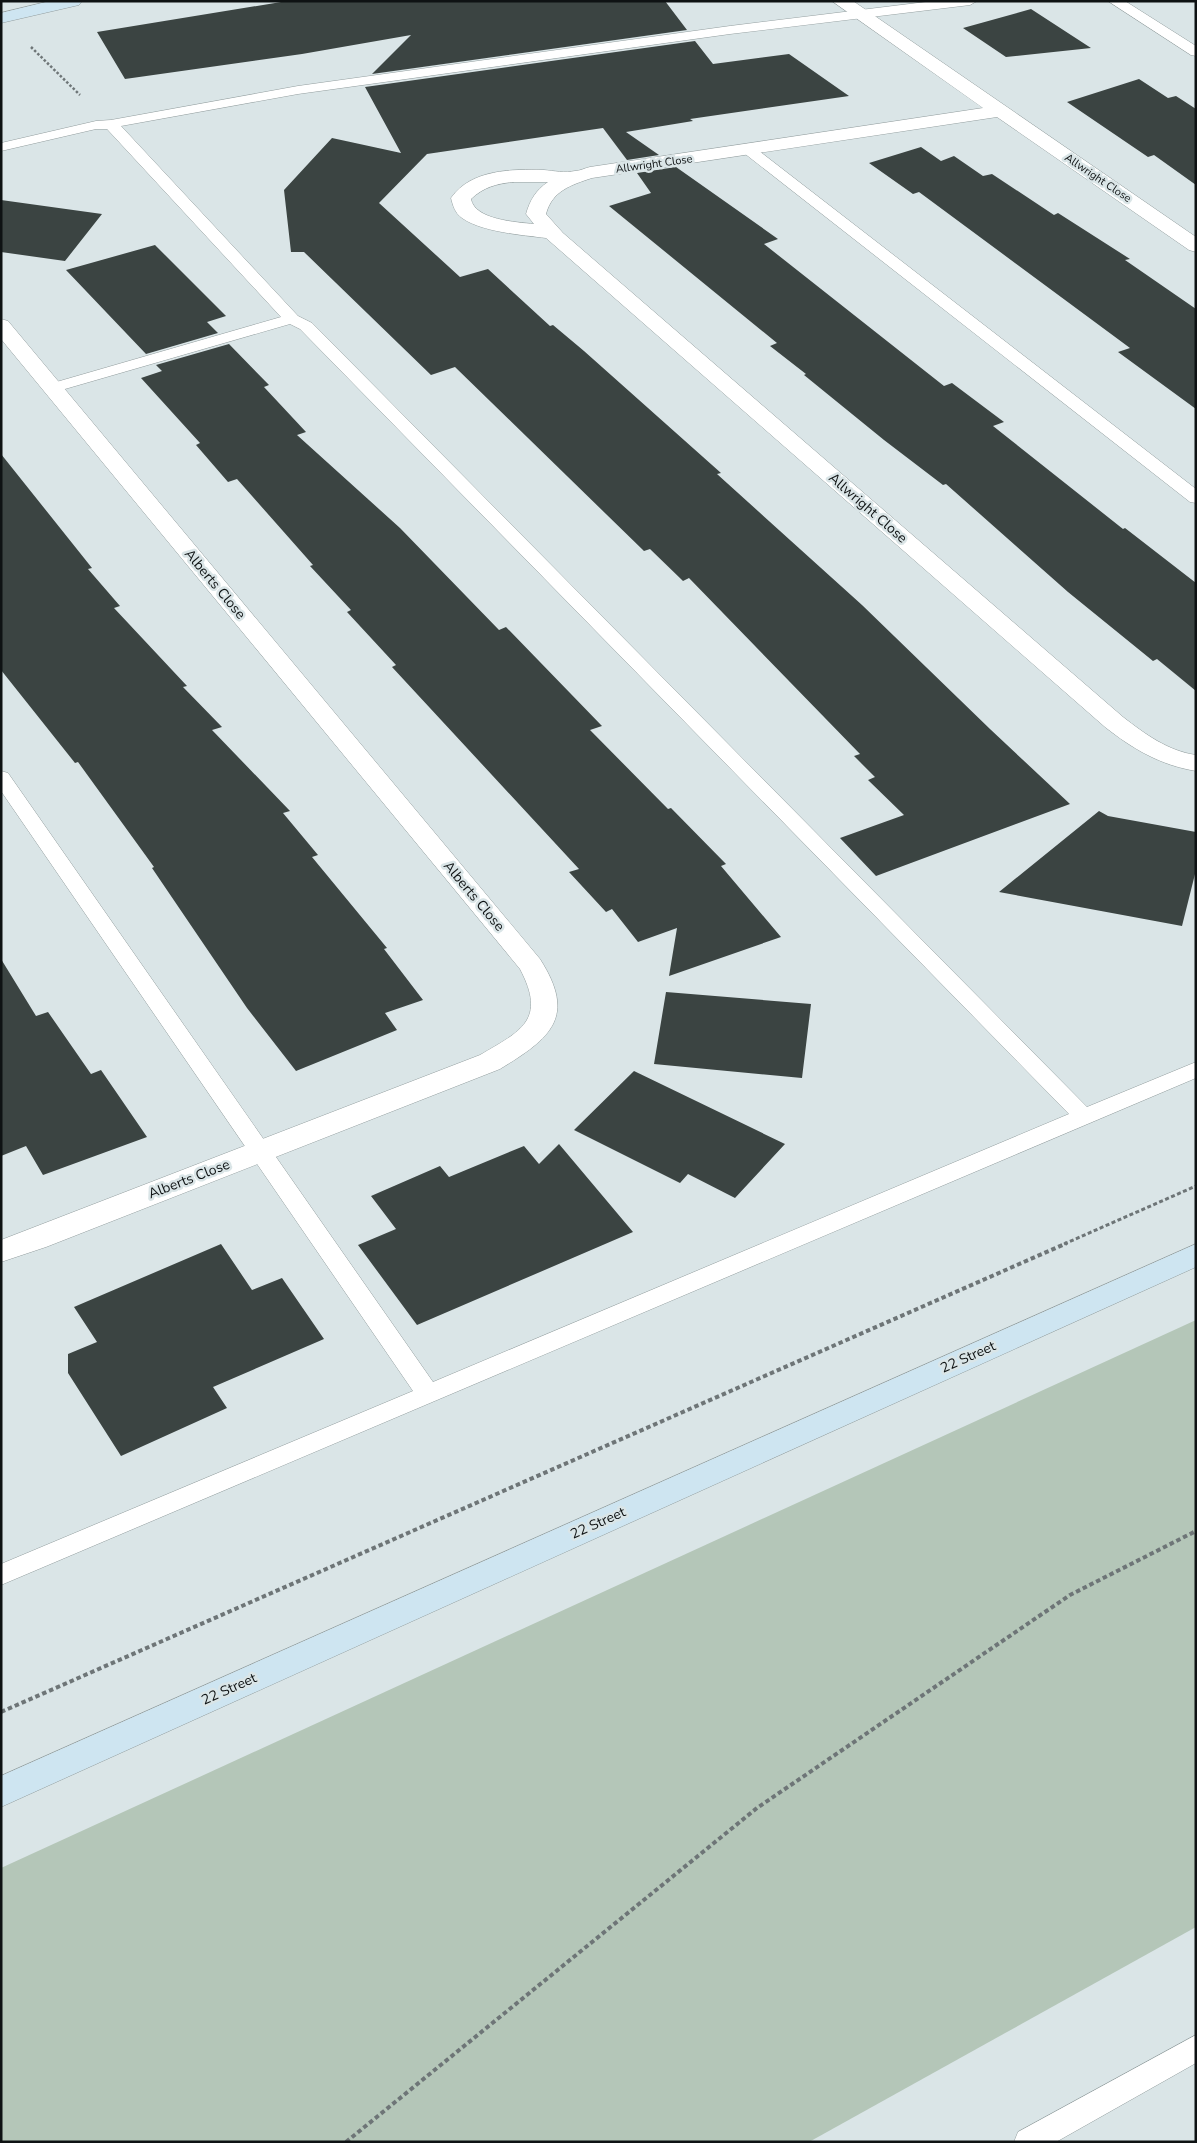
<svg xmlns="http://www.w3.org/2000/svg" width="1197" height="2143" font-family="'Nunito Sans',sans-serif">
<rect width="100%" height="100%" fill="#dae5e7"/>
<path fill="#b4c6b8" d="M1196,1320V1927L809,2142H1V1868Z"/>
<path fill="#3b4442" d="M287,1H665L687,30L372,74L411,35L302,54L125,79L97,32Z
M1031,9L1091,48L1006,57L963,28Z
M695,41L713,64L789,54L849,96L690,119L693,121L626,132L659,155L627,160L603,128L427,154L379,203L460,277L488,269L550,326L553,325L584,351L721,473L717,474L862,605L990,729L1070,804L876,876L840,838L904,815L868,780L875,777L854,756L860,754L689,578L683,581L650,549L644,551L455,367L431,375L304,252H291L284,190L332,138L401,153L365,87Z
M1139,79L1168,98L1176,96L1196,109V185L1154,155L1148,157L1067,102Z
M921,147L941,161L954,156L983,176L992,174L1054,215L1058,213L1130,259L1125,260L1196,309V409L1118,352L1130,348L919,192L913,194L869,163Z
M676,167L778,239L764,244L944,386L952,383L1004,422L993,426L1123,529L1125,528L1196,583V691L1157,659L1153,661L1068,592L946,484L943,485L884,440L804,375L806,374L770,346L777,343L609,206L651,193L637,173Z
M1,200L102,214L65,261L1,252Z
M155,245L226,316L207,322L218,333L146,354L66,270Z
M229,344L269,385L264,387L306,432L297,435L400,528L499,630L506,627L602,726L590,730L668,809L671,808L726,864L721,866L781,937L669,976L677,928L638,942L612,909L606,912L569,872L579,869L392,667L396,665L347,612L351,610L310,566L313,565L237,479L228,482L196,445L200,443L141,378L162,371L156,365Z
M1,454L92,568L88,569L120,606L114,608L187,686L183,687L222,727L212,730L290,811L283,813L318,855L312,857L387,948L384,949L423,1000L385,1013L397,1030L296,1071L247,1008L152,868L154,867L78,762L75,763L1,670Z
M1099,811L1108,816L1196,832V870L1182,926L999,892Z
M1,959L36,1016L48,1012L91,1074L101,1070L147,1137L43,1175L26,1146L1,1156Z
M666,992L811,1004L802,1078L654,1064Z
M634,1071L785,1144L735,1198L688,1174L680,1183L574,1130Z
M559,1144L633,1232L417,1325L358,1245L396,1229L371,1196L440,1166L449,1177L524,1146L539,1164Z
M221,1244L252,1290L282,1278L324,1339L213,1387L227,1408L121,1456L68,1373V1354L97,1342L74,1307Z"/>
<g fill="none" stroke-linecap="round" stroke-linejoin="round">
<defs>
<path id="lane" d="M934,1H977L970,5L730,34L298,94L121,126L298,316L312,323L1087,1107L1196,1062V1078L1,1585V1564L413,1391L1,791V771L8,773L433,1382L1069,1114L300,329L290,324L58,391H46L44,388L46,385L281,317L107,129H96L1,151V143L96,121L111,120L298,86L730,26Z
M1108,1H1125L1196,46V56L1191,55Z
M749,146L754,147L1196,489V503L1190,502L744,153L742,150L744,147Z
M1196,2035V2063L1056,2142H1014L1018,2132Z"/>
<path id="street" d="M832,1H853L1196,237V252L1189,250L997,117L592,178C571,185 552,191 546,214L563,233L1123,717C1145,734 1168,751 1196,755V771C1160,765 1133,749 1105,727L546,238C522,235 482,232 462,218C455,213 453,206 451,198C471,169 513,169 544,170C554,171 565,173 575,171C580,171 585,168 590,167L983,108ZM513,182H548C536,190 530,200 526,214L534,224C516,222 475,220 471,199C484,187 496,184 513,182Z
M1,319L8,321L540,959C577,1017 551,1038 500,1069L46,1247L1,1262V1240L480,1055C521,1031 547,1020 520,969L1,339Z"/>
<path id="secondary" d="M50,1H82L79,5L1,23V13Z
M1196,1244V1267L1,1807V1776Z"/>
</defs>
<use href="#lane" stroke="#929d9e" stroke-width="1"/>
<use href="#street" stroke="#929d9e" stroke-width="1"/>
<use href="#secondary" stroke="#929d9e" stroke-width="1"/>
<path stroke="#6e7577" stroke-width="2.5" stroke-dasharray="2.5 2" stroke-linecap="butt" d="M31,47L80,95"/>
<path stroke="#6e7577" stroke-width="3" stroke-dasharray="4 2.5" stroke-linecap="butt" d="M1064,1244L1196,1186"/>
<path stroke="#6e7577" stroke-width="4" stroke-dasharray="4.5 3" stroke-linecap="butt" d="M1,1712L1067,1243
M346,2142L757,1808L1070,1595L1196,1531"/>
<use href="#lane" fill="#fff" fill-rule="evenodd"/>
<use href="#street" fill="#fff" fill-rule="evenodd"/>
<use href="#secondary" fill="#cee5f1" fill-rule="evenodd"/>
</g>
<g text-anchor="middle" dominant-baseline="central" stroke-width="5" stroke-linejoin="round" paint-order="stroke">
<g font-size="11" fill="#0e1213" stroke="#dae5e7">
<text transform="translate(654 164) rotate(-8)">Allwright Close</text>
<text transform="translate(1098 178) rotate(34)">Allwright Close</text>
</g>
<g font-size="14" fill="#0e1213" stroke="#dae5e7">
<text transform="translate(868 508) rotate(41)">Allwright Close</text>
<text transform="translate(215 584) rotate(50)">Alberts Close</text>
<text transform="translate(474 896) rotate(50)">Alberts Close</text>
<text transform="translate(189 1179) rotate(-21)">Alberts Close</text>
<text transform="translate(968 1357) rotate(-24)">22 Street</text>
<text transform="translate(598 1523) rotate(-24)">22 Street</text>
<text transform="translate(229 1689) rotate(-24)">22 Street</text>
</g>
</g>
<rect width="1197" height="2143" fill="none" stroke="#0e1213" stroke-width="5"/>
</svg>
